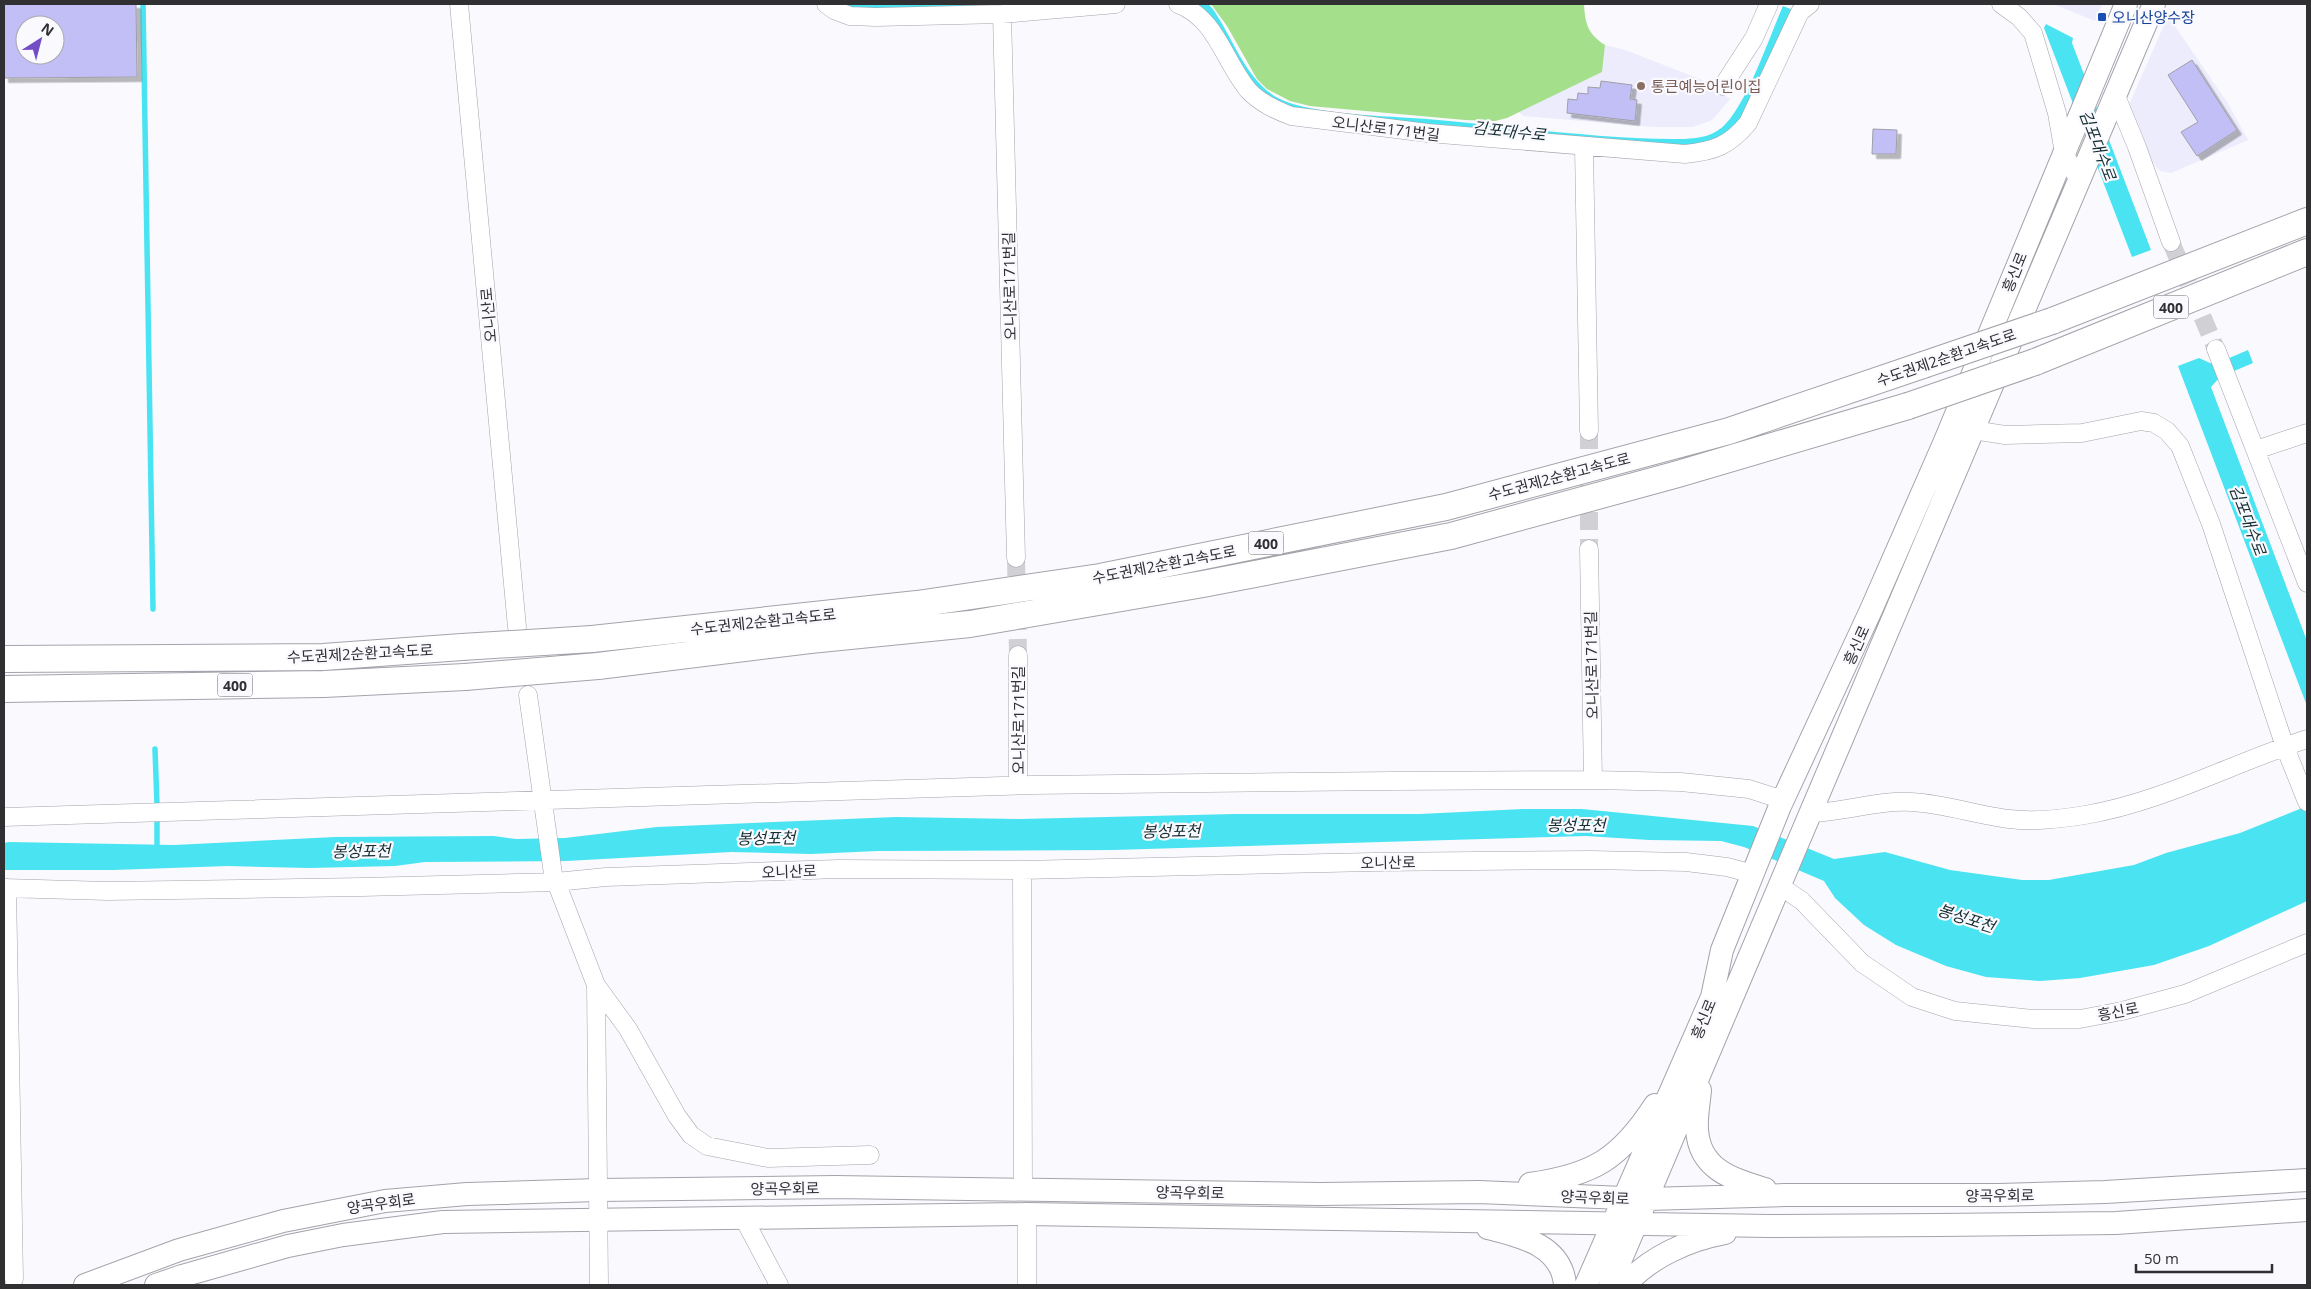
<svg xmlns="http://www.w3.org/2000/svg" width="2311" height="1289" font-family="'Open Sans','Noto Sans KR',sans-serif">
<defs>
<filter id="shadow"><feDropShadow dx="4.5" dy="4.5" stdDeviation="0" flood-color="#0004"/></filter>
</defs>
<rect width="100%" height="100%" fill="#f9f9fe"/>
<path fill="#ececfc" d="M2053,4H2102L2095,21Z
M2168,16L2229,105L2248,140L2171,173L2160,171L2153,163L2128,107Z
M1605,45L1625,50L1700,79L1730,99L1712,120L1693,127H1652L1523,116L1519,112L1602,72Z"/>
<path fill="#a4df8b" d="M1211,4H1584C1585,24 1588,34 1605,45L1602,72L1507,118L1495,121L1465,120L1310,106L1290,101L1267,89L1257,79L1227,26Z"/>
<path fill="#49e3f2" d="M834,4H1025L865,12Z
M1197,4H1208L1212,8C1233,37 1245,80 1278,98C1310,115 1389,116 1427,119C1509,126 1591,138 1673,139C1688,139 1704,139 1717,131C1743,117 1770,35 1783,6L1793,10L1735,131L1697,149L1295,112L1256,92L1207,14Z
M2046,24L2073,38L2072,43L2151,250L2132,257L2044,28Z
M2248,350L2253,363L2220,377L2211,387L2307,641V706L2178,366L2199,358L2210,363L2215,364Z
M2307,806V901L2209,946L2154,965L2080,978L2040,981L1986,977L1946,966L1896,945L1864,925L1835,898L1824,881L1744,847L1721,841L1649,840L1586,836L1113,850L878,851L811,854L731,852L566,861L425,862L395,866L309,868L228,866L113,870H4V843L9,842L174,845L335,837L494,836L516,839L565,838L657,827L896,817L1020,819L1235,814H1420L1523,809H1582L1753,826L1834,859L1885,852L1950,870L2022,880H2049L2134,865L2166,853L2240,833Z"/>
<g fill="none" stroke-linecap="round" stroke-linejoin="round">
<path stroke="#49e3f2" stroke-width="5.5" d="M143,4L153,609
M155,749L157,805
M157,820V851"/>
</g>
<path fill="#c1bff6" stroke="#9f9fa6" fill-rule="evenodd" filter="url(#shadow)" d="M4,4H136L137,77L4,78ZM25,25H55V55H25Z
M2192,60L2237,130L2197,156L2181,132L2198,122L2168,75Z
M1601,81L1632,85L1630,99L1637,100L1635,121L1567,113L1568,99L1577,100L1578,93L1588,94V87L1600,88Z
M1873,129L1897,130L1896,154H1872Z"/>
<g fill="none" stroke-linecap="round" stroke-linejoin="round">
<path stroke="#d1d1d5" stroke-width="18" stroke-dasharray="18 9" stroke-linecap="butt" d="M2171,242L2216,349
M1589,431V549
M1016,558L1018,655"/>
<defs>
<path id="minor" d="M459,4L517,627
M826,4L834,10L850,16L876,17L1002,14L1116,4
M1178,4C1216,18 1224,61 1248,90C1260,103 1276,110 1291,116L1428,133L1685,154C1714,151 1729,146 1748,123L1800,12L1810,4
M2001,4L2019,17L2033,33L2057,113L2064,153L2078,179
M1002,14L1016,558
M1723,86L1754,38L1769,4
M2116,96L2137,147L2171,242
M1584,147L1589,431
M2216,349L2307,583
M1973,430L2005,435L2082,433L2141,421L2154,423L2167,431L2180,446L2211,524L2285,747L2307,802
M2256,450L2307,433
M1589,549L1593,780
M528,695L553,874L596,985L599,1285
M1018,785V655
M1811,813C1845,812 1878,800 1912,802C1945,804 1977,815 2009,819C2034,822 2061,819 2085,815C2162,802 2233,763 2307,739
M4,817L1031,785L1392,781L1593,780L1681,782L1749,789L1783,800
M1022,870L1023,1189
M1780,886L1802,901L1862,963L1912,997L1955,1011L2033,1019H2080L2122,1011L2185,994L2307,943
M4,888L108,891L362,887L556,882L606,877L838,869L1022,870L1373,862L1591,860L1686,862L1727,867L1753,874
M7,888L14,1279
M596,985L628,1029L677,1116L691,1135L707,1146L768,1158L870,1155
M743,1217L779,1285
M1027,1285V1214"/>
<path id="major" d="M1700,1090C1699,1103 1696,1117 1697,1129C1699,1170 1733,1179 1765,1189
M1530,1184C1593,1175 1620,1159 1655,1105
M1488,1228C1520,1236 1562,1245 1565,1285
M85,1285L179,1250L283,1221L385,1201L467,1194L598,1190L835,1187L1320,1194L1479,1192L1647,1199L1785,1195H1999L2105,1192L2307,1180
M156,1285L182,1276L288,1246L343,1235L443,1222L1027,1214L1769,1226L1938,1225L2116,1223L2307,1210
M1586,1285L1712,997L1722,950L1780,806L1871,610L1945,441L2126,4
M1610,1285L2154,4
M1625,1285C1650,1257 1688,1240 1725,1233"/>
<path id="highway" d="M2052,321L2307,221
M2035,362L2307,252
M592,639L917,604L1100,577L1446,507L1729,431L1923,365
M4,659L323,657L462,647
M598,666L810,640L970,624L1203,584L1451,536L1678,474L1908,406
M4,689L324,684L465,677"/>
</defs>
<use href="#minor" stroke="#a3a3ab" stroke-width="19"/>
<use href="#major" stroke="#a3a3ab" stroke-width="24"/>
<use href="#highway" stroke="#a3a3ab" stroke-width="28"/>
<use href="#minor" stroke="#fff" stroke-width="18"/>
<use href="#major" stroke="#fff" stroke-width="22"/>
<use href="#highway" stroke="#fff" stroke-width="26"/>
<defs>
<path id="highway-bridge" d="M1923,365L2052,321
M1908,406L2035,362
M462,647L592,639
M465,677L598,666"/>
</defs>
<use href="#highway-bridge" stroke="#a3a3ab" stroke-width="28" stroke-linecap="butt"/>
<use href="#highway-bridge" stroke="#fff" stroke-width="26"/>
</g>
<rect fill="#1a4fb4" stroke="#f9f9fe" stroke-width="2" x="2097" y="12" width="10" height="10" rx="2.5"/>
<circle fill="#8d6e63" stroke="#f9f9fe" stroke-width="2" cx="1641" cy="86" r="5"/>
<g text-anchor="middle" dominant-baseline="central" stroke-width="4.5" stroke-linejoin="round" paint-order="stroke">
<g fill="#f9f9fe" stroke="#6c6c70" stroke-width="1">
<rect x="2153.5" y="295.5" width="35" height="23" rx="4"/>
<rect x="1248.5" y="531.5" width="35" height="23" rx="4"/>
<rect x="217.5" y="673.5" width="35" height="23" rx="4"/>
</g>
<g font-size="14" font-weight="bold" fill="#303033">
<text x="2171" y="307">400</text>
<text x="1266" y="543">400</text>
<text x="235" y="685">400</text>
</g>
<g font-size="15" fill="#164399" stroke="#f9f9fe" text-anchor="start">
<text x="2112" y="17">오니산양수장</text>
</g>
<g font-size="15" fill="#785e54" stroke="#f9f9fe" text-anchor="start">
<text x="1651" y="86">통큰예능어린이집</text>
</g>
<g font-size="15" fill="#303033" stroke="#f9f9fe">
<text transform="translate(1386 128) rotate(7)">오니산로171번길</text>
<text transform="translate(2014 272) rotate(-68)">흥신로</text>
<text transform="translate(1009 286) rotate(-91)">오니산로171번길</text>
<text transform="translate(488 315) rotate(-95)">오니산로</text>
<text transform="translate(1946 357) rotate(-19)">수도권제2순환고속도로</text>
<text transform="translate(1559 476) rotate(-15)">수도권제2순환고속도로</text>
<text transform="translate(1164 564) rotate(-11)">수도권제2순환고속도로</text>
<text transform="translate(763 621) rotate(-6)">수도권제2순환고속도로</text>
<text transform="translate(1856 645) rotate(-66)">흥신로</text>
<text transform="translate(360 653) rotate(-3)">수도권제2순환고속도로</text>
<text transform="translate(1591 665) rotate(-91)">오니산로171번길</text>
<text transform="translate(1018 720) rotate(-90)">오니산로171번길</text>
<text transform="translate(1388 862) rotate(-1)">오니산로</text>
<text transform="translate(789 871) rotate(-2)">오니산로</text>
<text transform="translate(2118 1011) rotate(-11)">흥신로</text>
<text transform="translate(1703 1019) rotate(-68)">흥신로</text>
<text transform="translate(785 1188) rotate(-1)">양곡우회로</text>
<text transform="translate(1190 1192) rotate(1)">양곡우회로</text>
<text transform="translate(2000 1195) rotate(-1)">양곡우회로</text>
<text transform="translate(1595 1197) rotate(2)">양곡우회로</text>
<text transform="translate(381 1203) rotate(-8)">양곡우회로</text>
</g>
<g font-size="16" font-style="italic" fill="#162f32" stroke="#f9f9fe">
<text transform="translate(1509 131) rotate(6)">김포대수로</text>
<text transform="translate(2098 145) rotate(69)">김포대수로</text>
<text transform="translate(2248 520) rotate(69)">김포대수로</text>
<text x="1576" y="825">봉성포천</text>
<text transform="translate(1171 831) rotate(-1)">봉성포천</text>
<text transform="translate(766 838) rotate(-1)">봉성포천</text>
<text transform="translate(361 851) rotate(-1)">봉성포천</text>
<text transform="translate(1966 918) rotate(18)">봉성포천</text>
</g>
</g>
<rect width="2311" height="1289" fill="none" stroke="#303033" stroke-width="10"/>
<g transform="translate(40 40) rotate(36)"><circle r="24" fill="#f9f9fe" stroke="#a9a9ad"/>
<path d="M0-4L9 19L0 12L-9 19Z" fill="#734dc6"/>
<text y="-8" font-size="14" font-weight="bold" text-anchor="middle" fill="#303033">N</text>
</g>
<path d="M2136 1264v8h136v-8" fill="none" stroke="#303033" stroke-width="2.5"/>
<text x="2144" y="1264" font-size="15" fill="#303033" stroke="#f9f9fe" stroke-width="4" paint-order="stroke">50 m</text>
</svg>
